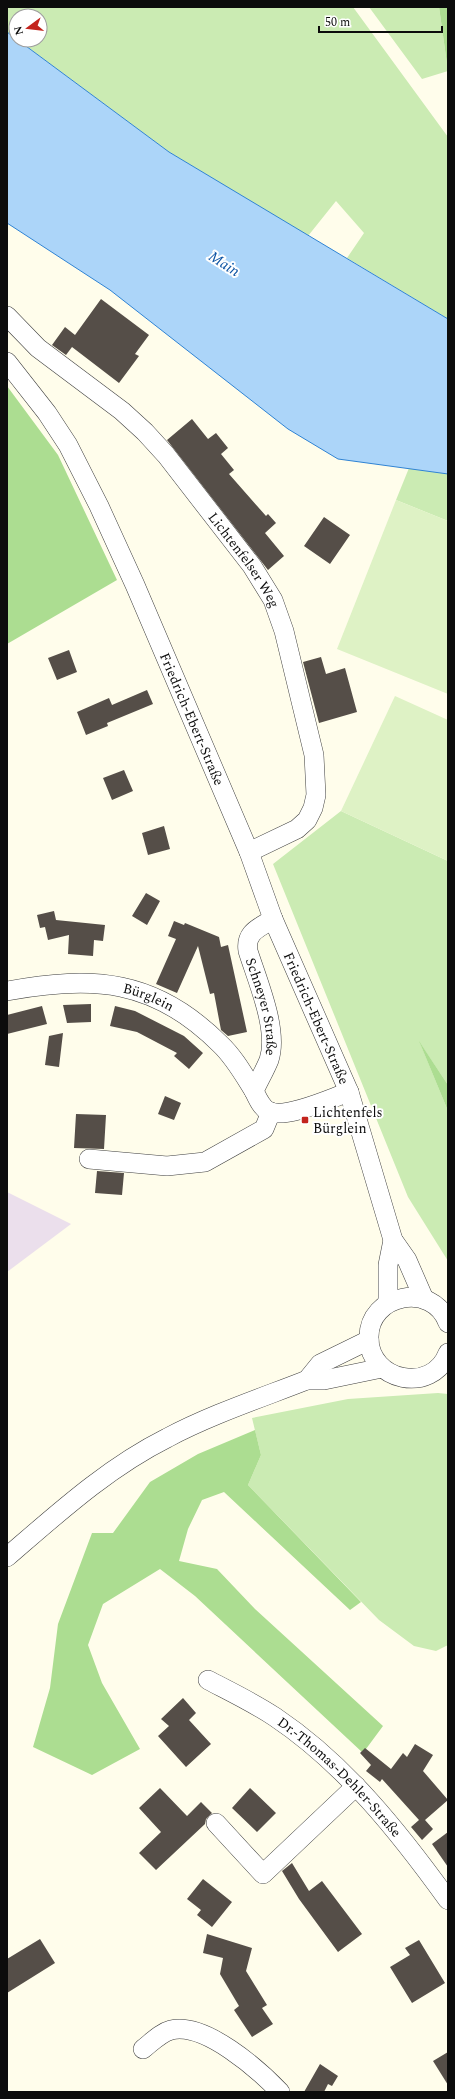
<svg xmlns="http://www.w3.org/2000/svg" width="455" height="2099" font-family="Spectral,serif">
<rect width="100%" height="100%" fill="#fffdeb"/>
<path fill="#ebdfec" d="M7,1192L71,1224L7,1272Z"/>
<path fill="#cbebb3" d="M7,7H353L448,137V319L347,258L364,233L336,201L308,236L169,152L18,40H40V16H16V39L7,32Z
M369,7H439L448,71L422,79Z
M409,468L448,474V521L396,500Z
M341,811L448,861V1085L420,1043L448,1111V1261L408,1197L273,864Z
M438,1393L448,1394V1645L436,1651L414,1646L379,1620L248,1485L261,1455L252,1418L348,1399Z"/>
<path fill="#acdd91" d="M439,7H448V73V71Z
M7,386L58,455L117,580L7,644Z
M419,1041L448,1085V1111Z
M255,1430L261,1455L248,1485L361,1602L350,1610L224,1492L202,1500L188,1529L179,1561L217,1569L255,1609L383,1726L363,1753L195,1596L160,1569L103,1604L88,1645L102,1683L140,1749L92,1775L33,1747L50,1688L58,1624L92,1533H113L150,1482L198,1454Z"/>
<path fill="#def2c5" d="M396,500L448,521V694L337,649Z
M395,696L448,720V861L341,811Z"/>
<path fill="#acd5f9" stroke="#2f83d4" d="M7,32L169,152L448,319V474L338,459L288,429L110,290L7,223Z"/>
<path fill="#554e48" d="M101,299L149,335L135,354L139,356L119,383L72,347L66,355L52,345L65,327L75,335Z
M192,419L208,439L216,433L228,448L221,454L234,470L229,474L266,516L268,514L276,523L265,533L284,556L268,570L167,440Z
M324,517L350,535L330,564L304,546Z
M69,650L77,672L57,680L48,658Z
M321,657L326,674L345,668L357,712L319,723L303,662Z
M147,690L153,704L107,723L108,726L86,735L77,712L109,698L112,705Z
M124,770L133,791L112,800L103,778Z
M164,826L170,849L148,855L142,833Z
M146,893L160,901L147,925L132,916Z
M54,911L56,920L105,925L103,941L94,940L93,956L68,954L69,935L48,940L45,927L40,928L37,915Z
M174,921L184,925L185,923L219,937L221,947L228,945L247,1032L228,1036L221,1030L214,993L210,994L198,946L177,993L156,984L176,939L168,936Z
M91,1004V1022L67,1023L63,1005Z
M42,1006L47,1024L7,1034V1015Z
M115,1006L135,1011L184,1036L203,1053L189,1069L174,1056L177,1053L137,1032L110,1026Z
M63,1033L59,1067L45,1065L49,1036Z
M165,1096L181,1103L174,1120L158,1114Z
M76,1114L106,1115L104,1149L74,1148Z
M97,1171L124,1173L122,1195L95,1193Z
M183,1698L196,1713L189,1720L211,1744L186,1767L158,1736L169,1726L161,1719Z
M415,1744L433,1755L423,1771L448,1800L425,1820L433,1829L422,1840L411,1827L419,1820L382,1779L380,1782L366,1771L371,1765L360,1753L365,1748L391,1769L403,1753L407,1757Z
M160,1788L187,1816L201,1802L212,1813L206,1819L205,1824L156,1870L139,1853L161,1832L139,1808Z
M250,1788L276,1813L257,1832L232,1808Z
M448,1832V1867L432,1844Z
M292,1863L309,1891L322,1881L362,1934L338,1952L299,1899L282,1871Z
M203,1879L232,1902L212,1927L197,1915L201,1910L187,1899Z
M207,1934L252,1948L246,1971L267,2005L262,2008L273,2024L252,2037L234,2010L239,2006L220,1974L223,1958L203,1953Z
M40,1939L55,1963L7,1993V1959Z
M419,1940L445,1983L412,2003L390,1967L410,1955L405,1948Z
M448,2052V2085L433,2061Z
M320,2064L338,2076L332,2086L328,2084L324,2092H304Z"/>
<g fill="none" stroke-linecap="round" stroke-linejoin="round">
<defs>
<g id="minor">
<path id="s1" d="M7,316L38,348L122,411L145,432L166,455L252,566L273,600L284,631L314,755L316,795L313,808L307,820L297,829L249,852"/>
<path id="s2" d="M7,362L47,413L68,445L99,506L135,585L249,852L273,919L349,1092L393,1240L407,1260L424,1299"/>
<path id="s3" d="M273,919C259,928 245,932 248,951C257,980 279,1030 269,1060C265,1070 259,1080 254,1091C257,1097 261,1107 268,1111C285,1120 331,1098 349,1092"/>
<path id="s4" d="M7,991C93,975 155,979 220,1044C234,1057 244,1075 254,1091"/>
<path d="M89,1159L167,1166L205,1162L264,1129L271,1112"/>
<path d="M388,1303V1265L393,1240"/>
<path d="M448,1323C433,1281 368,1294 369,1338C369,1381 432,1395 448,1353"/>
<path d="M307,1380L320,1364L369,1340"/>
<path d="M7,1557C57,1514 107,1468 167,1438C210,1415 261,1398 307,1380H324L382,1368"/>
<path id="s5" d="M208,1680C231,1692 254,1703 275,1717C345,1764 399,1832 448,1900"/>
<path d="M216,1823L263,1874L356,1786"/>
<path d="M143,2049C152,2042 160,2033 171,2030C205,2022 258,2069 280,2092"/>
</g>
</defs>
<use href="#minor" stroke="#3f3f3f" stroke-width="20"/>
<use href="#minor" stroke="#fff" stroke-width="19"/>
</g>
<rect fill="#c3241d" stroke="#fff" stroke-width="1.5" x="301" y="1116" width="8" height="8" rx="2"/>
<g text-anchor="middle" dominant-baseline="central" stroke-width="4" stroke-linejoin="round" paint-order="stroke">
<g font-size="14" fill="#0c0c0c" stroke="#fff">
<text stroke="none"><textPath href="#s1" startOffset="343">Lichtenfelser Weg</textPath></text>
<text stroke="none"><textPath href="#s2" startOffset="404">Friedrich-Ebert-Straße</textPath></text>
<text stroke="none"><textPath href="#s4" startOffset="144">Bürglein</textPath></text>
<text stroke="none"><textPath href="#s3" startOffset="102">Schneyer Straße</textPath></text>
<text stroke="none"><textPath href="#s2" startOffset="728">Friedrich-Ebert-Straße</textPath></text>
<text stroke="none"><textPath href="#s5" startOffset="165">Dr.-Thomas-Dehler-Straße</textPath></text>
</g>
<g font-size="14" fill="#0c0c0c" stroke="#fff" text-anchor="start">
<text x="313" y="1112">Lichtenfels<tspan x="313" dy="16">Bürglein</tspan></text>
</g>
<g font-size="15" font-style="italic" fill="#0f55a4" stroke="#fff">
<text transform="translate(224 264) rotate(33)">Main</text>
</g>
</g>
<rect width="455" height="2099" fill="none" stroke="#0c0c0c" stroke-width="16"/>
<g transform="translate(28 28) rotate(255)"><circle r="19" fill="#ffffff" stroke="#9e9e9e"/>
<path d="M0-3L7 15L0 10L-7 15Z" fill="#c3241d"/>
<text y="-6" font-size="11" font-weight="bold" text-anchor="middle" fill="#0c0c0c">N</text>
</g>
<path d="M319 26v6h123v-6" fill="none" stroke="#0c0c0c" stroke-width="2"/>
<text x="325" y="26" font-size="12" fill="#0c0c0c" stroke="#ffffff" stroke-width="3" paint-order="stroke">50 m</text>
</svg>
